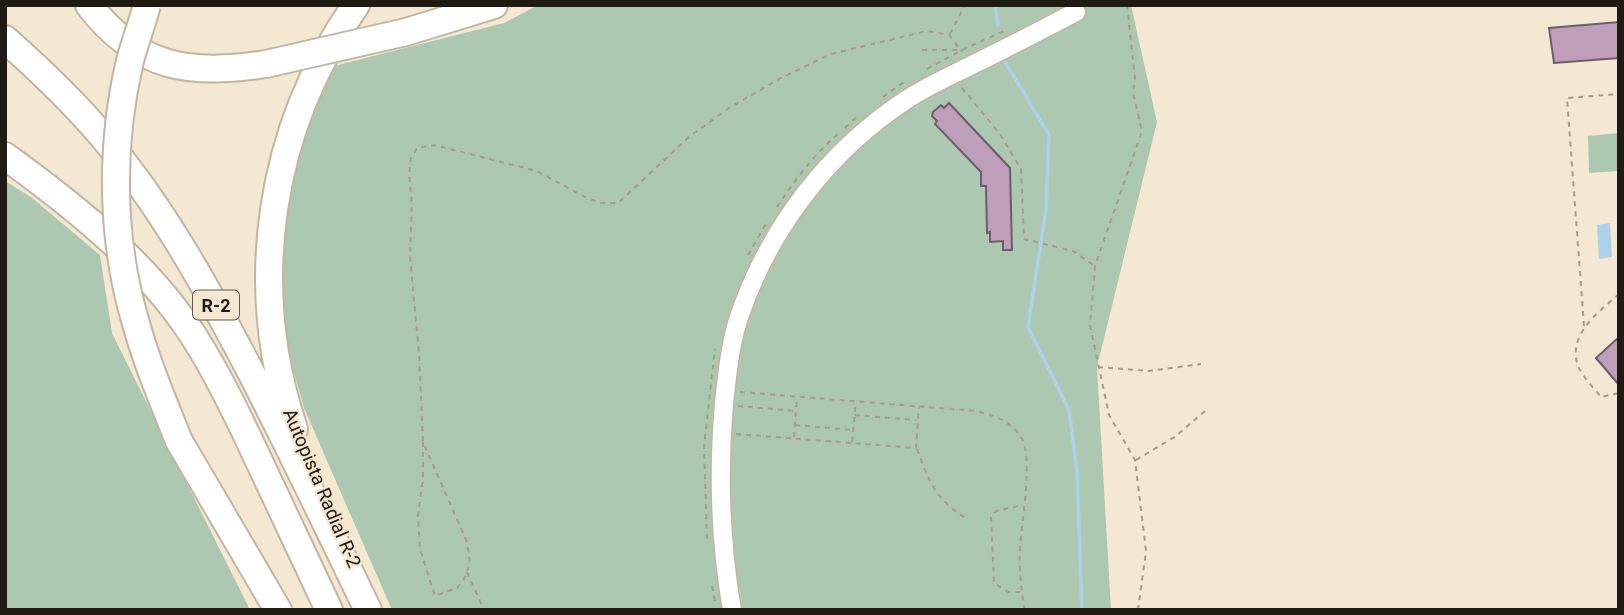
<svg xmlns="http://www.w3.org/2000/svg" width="1624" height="615" font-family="Roboto,sans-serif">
<rect width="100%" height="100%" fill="#f5e8d2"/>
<path fill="#adc8b0" d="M538,5H1131L1157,122L1097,367L1111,610H392L304,408L286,344L281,273L283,220L298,148L334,66L504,23Z
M1619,133V171L1589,173L1588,136Z
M5,181L31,197L100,255L112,333L250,610H5Z"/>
<path fill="#add1e9" d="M1610,223L1612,257L1599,259L1597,225Z"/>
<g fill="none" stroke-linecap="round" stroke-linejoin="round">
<path stroke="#add1e9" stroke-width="3.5" d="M995,5L998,25
M1004,60L1049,135L1046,209L1028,327L1069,410L1077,472L1082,610"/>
</g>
<path fill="#be9fb9" stroke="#6d5c6b" stroke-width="2" d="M1619,22V58L1554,63L1549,28Z
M949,103L1010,168L1012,250H1003V241L990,242V232L987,233L986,186H981V172L935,124L937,121L932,116L933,112L941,105L944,108Z
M1619,337V385L1596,358Z"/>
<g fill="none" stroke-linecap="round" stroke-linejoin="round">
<defs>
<path id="minor" d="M732,610C720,541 718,472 724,403C727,376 730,346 738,320C768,230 827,152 906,100C927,86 950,76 972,65C1007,48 1041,30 1076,12"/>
<path id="highway" d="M89,5C138,69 191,76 266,64
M406,32L494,5
M5,39C40,70 73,101 103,137C164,209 209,292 253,376C292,453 330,531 368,610
M5,156C77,208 155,270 201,348C223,384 241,423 259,461C282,511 306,560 329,610
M294,429C246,286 268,129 356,5
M179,441L278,610"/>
</defs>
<use href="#minor" stroke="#c2b6a1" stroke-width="21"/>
<use href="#highway" stroke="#c2b6a1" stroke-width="30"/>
<path stroke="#a69c8b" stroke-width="2" stroke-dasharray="5 5" stroke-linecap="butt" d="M1127,5L1135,78L1133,93L1142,131L1095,266L1090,325L1109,415L1135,460L1146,551L1138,610
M950,34L965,5
M922,50H959
M927,69L962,50L1004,31
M962,88L1000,134L1021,169L1024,239L1073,251L1095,266
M883,97L904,82
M845,128L859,115
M777,207C795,179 815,154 841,131
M748,255L768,220
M1619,294C1599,312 1567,334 1578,366C1582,376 1594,388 1601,397L1619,393
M1584,326L1567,98L1619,94
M1098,367L1149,371L1201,364
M740,392L976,411C994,416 1010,420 1021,437C1034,458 1021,524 1020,550C1019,570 1021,590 1025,610
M738,406L796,411
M855,415L916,420
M795,425L853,430
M736,434L916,448L919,407
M794,437L797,398
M423,442V478L418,516L420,549L435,596L457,588L464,579L470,564L467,542L423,442L419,353L410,257L412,204L409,174L411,158L417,148L434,145L537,171L587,198L601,203H618L689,137L729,108L781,78L831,54L927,31L949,35L962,52
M852,442L856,402
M917,449C929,482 936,500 967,519
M1136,460L1176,436L1205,411
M707,539L704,446L715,349
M467,572L484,610
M712,586L715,601
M1020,592H1008L994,583L991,517L996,511L1023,505"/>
<use href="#minor" stroke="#fff" stroke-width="18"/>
<use href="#highway" stroke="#fff" stroke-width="26"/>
<defs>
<path id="highway-bridge" d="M147,5C142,24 135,42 130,61C110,145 111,238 135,320C146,361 163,401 179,441
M266,64L406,32"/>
</defs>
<use href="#highway-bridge" stroke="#c2b6a1" stroke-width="30" stroke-linecap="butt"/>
<use href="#highway-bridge" stroke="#fff" stroke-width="26"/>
</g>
<g text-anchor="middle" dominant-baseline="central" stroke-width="5" stroke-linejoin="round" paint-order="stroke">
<rect fill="#f5e8d2" stroke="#5f584c" stroke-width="2" x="193" y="290.5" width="46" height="29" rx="5"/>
<g font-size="18" font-weight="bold" fill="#1f1b13">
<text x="216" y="305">R-2</text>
</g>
<g font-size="19" fill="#1f1b13" stroke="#f5e8d2">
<text transform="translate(322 488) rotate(67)">Autopista Radial R-2</text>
</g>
</g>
<rect width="1624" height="615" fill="none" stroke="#1f1b13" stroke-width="14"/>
</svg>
